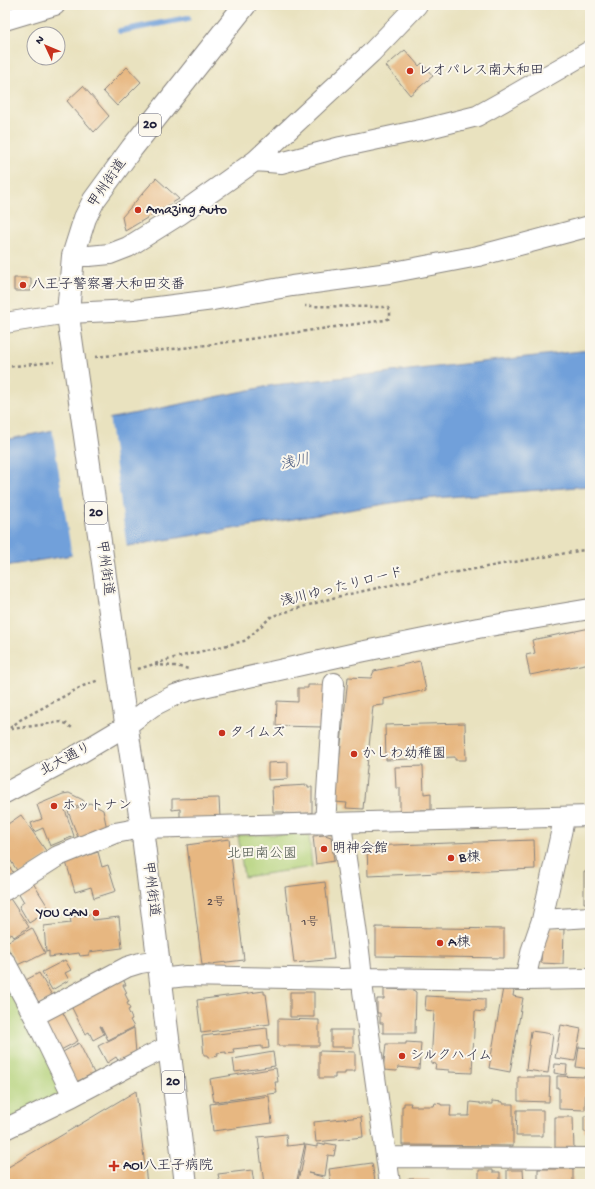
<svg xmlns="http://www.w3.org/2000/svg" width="595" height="1189" font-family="'Gochi Hand','Klee One',sans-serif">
<rect width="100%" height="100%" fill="#fbf7ec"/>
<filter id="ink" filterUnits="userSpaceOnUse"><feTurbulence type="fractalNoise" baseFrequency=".025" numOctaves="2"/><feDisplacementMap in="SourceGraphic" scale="8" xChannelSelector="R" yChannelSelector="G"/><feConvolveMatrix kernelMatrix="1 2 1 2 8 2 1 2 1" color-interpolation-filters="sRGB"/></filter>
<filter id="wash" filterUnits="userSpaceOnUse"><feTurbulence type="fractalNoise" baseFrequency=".012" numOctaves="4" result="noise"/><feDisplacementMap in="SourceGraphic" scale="16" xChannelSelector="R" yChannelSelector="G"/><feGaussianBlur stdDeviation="0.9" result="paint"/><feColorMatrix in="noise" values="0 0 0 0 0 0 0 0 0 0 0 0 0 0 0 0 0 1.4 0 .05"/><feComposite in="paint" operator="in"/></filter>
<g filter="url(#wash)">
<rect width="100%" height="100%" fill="#e9e2bf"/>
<path fill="#b3d27a" stroke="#6a7a5a" d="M309,834L312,867L244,877L238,835Z
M5,962L73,1096L5,1129Z"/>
<path fill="#71a0da" stroke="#4a618a" d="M590,350V486L410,500L5,566V440L274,385Z"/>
<path fill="#e9e2bf" d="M109,416L127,548L72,557L52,428Z"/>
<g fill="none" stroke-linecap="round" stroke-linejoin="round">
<path stroke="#71a0da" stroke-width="6" d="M120,31L188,18"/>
</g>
<g id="blocks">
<path fill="#e7b781" d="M405,50L419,66L422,63L433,76L410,95L386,66Z
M127,67L141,82L117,106L103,91Z
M83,86L109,116L94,132L67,101Z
M156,178L179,199L125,231L122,217Z
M14,278H31V291H14Z
M590,628V663L530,675L526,655L535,653L532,640Z
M420,661L426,690L384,699V705L373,706L363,809L346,808L347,803L335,802L348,677L371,678L374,671Z
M308,685H326L323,727L276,726L277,701L298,702V688H308Z
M465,723L466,760H455V757L386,760L385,725Z
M288,762V779L268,780V763Z
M423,766L424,794L431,793V810H421V812L400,813V788H396L395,767Z
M308,785V787H312V813L284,814V812H273L272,787Z
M69,793L83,800L85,803L65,810L74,836L50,846L43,828L34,832L31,823L42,819L37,805L63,794Z
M219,798L220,818L180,819V809L172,810V799Z
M90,803L103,810L107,829L79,840L68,811Z
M21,815L49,855L20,875L5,852L7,850L5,846V826Z
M325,835L331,837L334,861L316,864L313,836Z
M229,839L244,960L202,965L187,845Z
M534,840L535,869L368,876L367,846Z
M98,852L102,867L108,865L116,891L94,898L91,887L75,892L66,862Z
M5,860L15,875L5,882Z
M584,872H590V903H584Z
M325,882L334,959L294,963L285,887Z
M33,883L50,910L29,923L19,906L24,902L18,892Z
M9,897L29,927L14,937L11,933L5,937V899Z
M92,914L93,920L119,917L122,948L89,952V955L80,956L79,953L49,957V951L46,952L44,926L71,923L70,917Z
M376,927L504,929V958L376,956Z
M32,928L45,953L27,962L26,961L17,965L5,943Z
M546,928L564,929L563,964L541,963L542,939Z
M65,960L71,970L65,973L69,980L52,990L42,972Z
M39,973L53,997L40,1004L34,1003L22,982Z
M122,977L126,985H123L127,993L125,994L129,1002L127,1003L130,1009L128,1010L132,1019L130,1020L134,1027L108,1040L101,1026H100L104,1034L93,1040L89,1032L85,1034L70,1004Z
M503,988L514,990L513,996L523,998L510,1072L489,1068Z
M384,989L413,990L416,992L415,1033H383V1023H380V1013H377V999H384Z
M264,991V994H266L270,1024L201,1033L197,1000Z
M290,992H314V1017H290Z
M426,996L485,999V1012L475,1011L472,1073L449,1072V1070L435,1069L436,1064L431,1063L434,1011L425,1010Z
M61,1009L78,1041L59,1051L44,1022Z
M278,1019L319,1020V1046H278Z
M561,1025L581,1029L575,1061L555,1058Z
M134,1028L136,1053L119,1062L116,1057L107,1063L98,1046Z
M267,1028L269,1048L262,1049V1046L233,1049L234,1053L226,1054V1052L217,1053L218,1056L208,1058L207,1055H204L202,1036Z
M331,1030H353V1047H331Z
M531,1031L553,1034L548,1073L526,1070Z
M406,1042L421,1043L419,1069L398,1067L397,1071L383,1070L386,1044H406Z
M79,1043L94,1073L76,1082L61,1053Z
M579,1047L590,1048V1069L576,1067Z
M319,1051L355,1052V1071H345V1074H335V1078H319Z
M273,1052L275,1066L235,1072L233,1059Z
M555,1064L567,1065L566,1075L554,1073Z
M276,1068L278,1082H275L277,1093L214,1102L210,1079Z
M557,1076L586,1077L585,1110L559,1109V1088H557Z
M518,1077H550L549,1102L518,1101Z
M136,1091L147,1184H5V1169Z
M269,1096L272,1123L213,1131L210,1104Z
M492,1101L503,1102V1104H513V1146L402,1145V1106H404V1103H411L410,1106H434L435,1103L441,1104V1105H451L450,1116H469L470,1102L480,1103V1104H492Z
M517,1110H543V1136H516Z
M584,1116H590V1132H584Z
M361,1117L363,1137L316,1142L314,1122Z
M555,1117H573L574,1150H555Z
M286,1134L287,1146L305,1144L296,1184H264L258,1137Z
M325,1143L336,1145L334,1156L328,1155L325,1176L308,1173L323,1177L322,1179L325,1180L324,1184H297L300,1172H301L306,1145L317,1147V1144L325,1145Z
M372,1163L375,1181L366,1183V1184H335V1182L331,1183L329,1169Z
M538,1169H573V1184H538Z
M252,1170L254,1184H220L218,1174Z
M479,1170H493V1172H500V1184H479Z
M507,1170H523L524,1184H507Z
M407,1179H429V1184H407Z"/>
</g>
</g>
<g filter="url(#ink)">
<use href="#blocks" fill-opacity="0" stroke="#86827d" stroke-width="1"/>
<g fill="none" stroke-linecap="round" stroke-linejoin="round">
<defs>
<path id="minor" d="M5,20L55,5
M255,161L281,163L341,147L425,129L477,116L502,102L590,51
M73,256H89L110,254L128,247L179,215L255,161L371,53L417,5
M5,323L68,313L134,310L213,300L292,286L389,273L478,256L590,226
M5,793L79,754L126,726L153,706L175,695L190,690L360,652L478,628L590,609
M341,823C348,879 359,934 363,991L390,1184
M325,824L334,683
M5,890L58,856L115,833L142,828L590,816
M542,920L590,917
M5,962L34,1016L73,1096
M160,979L186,976L343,979L362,978L525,980L590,979
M525,980L532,949L542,920L563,824V817
M34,1016L127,967L140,963L159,960
M5,1129L73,1096L141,1060L169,1046
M387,1157L590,1158"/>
<path id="highway" d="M70,331L68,313L73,256L85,218L94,200L132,148L245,5
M122,696L142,828L186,1184"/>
</defs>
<use href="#minor" stroke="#86827d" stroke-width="22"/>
<use href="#highway" stroke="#86827d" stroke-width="24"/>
<path stroke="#86827d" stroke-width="2.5" stroke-dasharray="3 3" stroke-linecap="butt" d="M95,357L192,347L385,320L390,318V312L388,308L384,307L305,306
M5,367L54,362
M155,665L175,666L189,669
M138,669L174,658L244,641L248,638L272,616L336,597L428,577L590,549
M10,728L20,720L83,686L99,680
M5,730L61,722L67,724L72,728"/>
<use href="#minor" stroke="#fff" stroke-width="20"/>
<use href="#highway" stroke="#fff" stroke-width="22"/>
<defs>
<path id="highway-bridge" d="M70,331L122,696"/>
</defs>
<use href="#highway-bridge" stroke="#86827d" stroke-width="24" stroke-linecap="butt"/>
<use href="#highway-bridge" stroke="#fff" stroke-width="22"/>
</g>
</g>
<g fill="#c8321e" stroke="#fbf7ec" stroke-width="1.5">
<circle cx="410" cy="71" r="4"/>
<circle cx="138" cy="210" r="4"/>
<circle cx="23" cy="285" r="4"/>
<circle cx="222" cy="733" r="4"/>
<circle cx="354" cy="754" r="4"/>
<circle cx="54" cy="806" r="4"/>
<circle cx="324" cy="849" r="4"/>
<circle cx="451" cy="858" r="4"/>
<circle cx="96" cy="913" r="4"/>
<circle cx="440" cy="943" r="4"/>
<circle cx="402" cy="1056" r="4"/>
<path d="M112 1160h4v4h4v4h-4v4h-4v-4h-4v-4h4z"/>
</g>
<g text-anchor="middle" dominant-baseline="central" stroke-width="4" stroke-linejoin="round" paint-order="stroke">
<g font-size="12" fill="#53474c">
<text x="216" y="903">2号</text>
<text x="310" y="923">1号</text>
</g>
<g fill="#fbf7ec" stroke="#636270" stroke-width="1">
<rect x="139" y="114" width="22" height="22" rx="3"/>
<rect x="85" y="502" width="22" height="22" rx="3"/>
<rect x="162" y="1071" width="22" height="22" rx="3"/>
</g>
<g font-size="13" font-weight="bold" fill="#22223b">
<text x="150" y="125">20</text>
<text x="96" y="513">20</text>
<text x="173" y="1082">20</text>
</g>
<g font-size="14" fill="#22223b" stroke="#fbf7ec" text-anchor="start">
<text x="418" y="71">レオパレス南大和田</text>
<text x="146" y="210">Amazing Auto</text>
<text x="31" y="285">八王子警察署大和田交番</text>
<text x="230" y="733">タイムズ</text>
<text x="362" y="754">かしわ幼稚園</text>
<text x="62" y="806">ホットナン</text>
<text x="332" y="849">明神会館</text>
<text x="459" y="858">B棟</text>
<text x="88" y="913" text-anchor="end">YOU CAN</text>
<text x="448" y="943">A棟</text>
<text x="410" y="1056">シルクハイム</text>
<text x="123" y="1166">AOI八王子病院</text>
</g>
<g font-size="14" fill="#22223b" stroke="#fbf7ec">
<text transform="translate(108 184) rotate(-56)">甲州街道</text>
<text transform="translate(104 568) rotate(82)">甲州街道</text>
<text transform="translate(342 588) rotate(-14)">浅川ゆったりロード</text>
<text transform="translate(66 760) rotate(-28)">北大通り</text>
<text transform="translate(150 889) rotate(83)">甲州街道</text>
</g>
<g font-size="14" fill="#4e574e" stroke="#fbf7ec">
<text x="262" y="854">北田南公園</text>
</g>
<g font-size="15" font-style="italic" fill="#42547b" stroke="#fbf7ec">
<text transform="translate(295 463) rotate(-13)">浅川</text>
</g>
</g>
<rect width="595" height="1189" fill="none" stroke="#fbf7ec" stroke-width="20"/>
<g transform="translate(46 46) rotate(314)"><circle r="19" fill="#fbf7ec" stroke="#a4a2a5"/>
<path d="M0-3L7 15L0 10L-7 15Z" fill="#c8321e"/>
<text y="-6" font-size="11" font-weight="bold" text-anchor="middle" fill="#22223b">N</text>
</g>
</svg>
